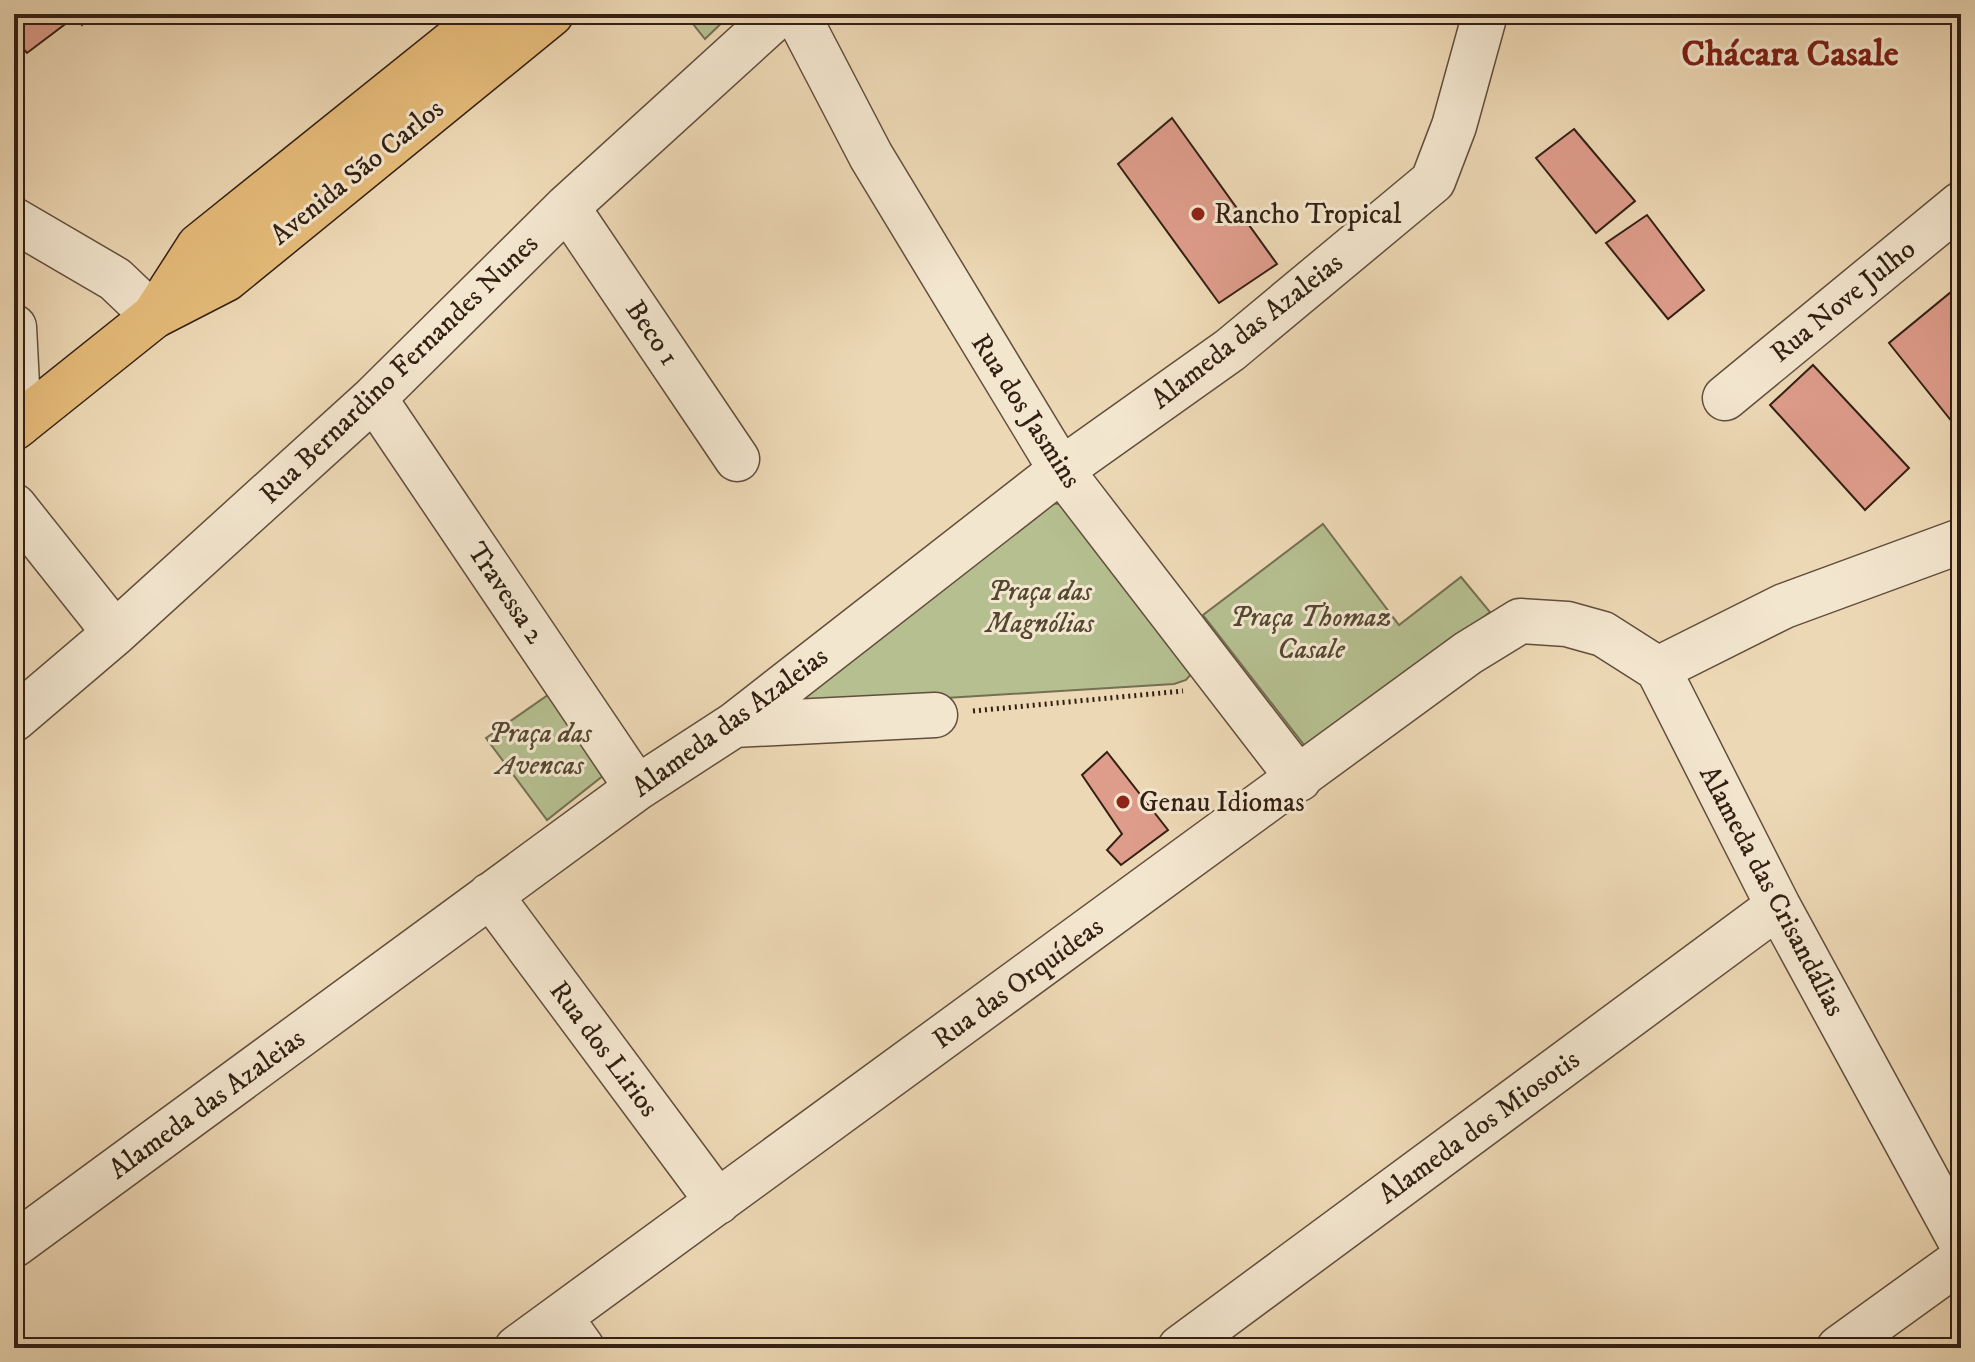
<svg xmlns="http://www.w3.org/2000/svg" width="1975" height="1362" font-family="'IM FELL DW Pica',serif">
<rect width="100%" height="100%" fill="#edd8b5"/>
<filter id="stains"><feTurbulence type="fractalNoise" baseFrequency=".0025" numOctaves="4"/><feColorMatrix values="0 0 0 0 .2 0 0 0 0 .09 0 0 0 0 .02 0 0 0 .5 -.17"/></filter>
<radialGradient id="worn" r=".72"><stop offset=".6" stop-color="#630" stop-opacity="0"/><stop offset="1" stop-color="#630" stop-opacity=".3"/></radialGradient>
<path fill="#b5bf90" stroke="#747052" stroke-width="2" d="M685,14H731L705,39Z
M1036,503L1061,504L1192,673L1186,680L1174,684L801,707L793,697Z
M1323,524L1399,625L1461,577L1490,612L1311,754L1203,615Z
M548,695L604,775L547,820L486,738Z"/>
<path fill="#de9c8b" stroke="#332013" stroke-width="2" d="M14,14H94L82,25L76,16L27,53L14,38Z
M1172,118L1277,264L1219,303L1118,164Z
M1574,129L1635,201L1596,233L1536,158Z
M1647,215L1704,290L1668,319L1606,243Z
M1951,292L1961,304V433L1889,343Z
M1813,365L1909,468L1865,510L1770,405Z
M1107,752L1168,830L1121,865L1107,850L1122,834L1082,775Z"/>
<g fill="none" stroke-linecap="round" stroke-linejoin="round">
<defs>
<path id="minor" d="M797,14L871,156L1061,470L1299,779
M567,207L737,459
M14,220L115,279L154,316
M14,327L19,424
M374,398L637,788
M1725,398L1961,204
M14,506L115,633
M1658,669L1784,606L1961,541
M14,719L115,633L374,398L567,207L779,14
M734,725L935,715
M490,895L718,1202
M14,1245L637,788L734,725L1061,470L1230,350L1433,181L1454,126L1485,14
M560,1317L582,1348
M517,1348L1468,653L1520,621L1567,624L1603,634L1658,669L1778,906L1961,1242
M1180,1348L1778,906
M1839,1348L1961,1260"/>
<path id="major" d="M154,316L199,246L488,14
M14,428L154,316L226,279L551,14"/>
</defs>
<use href="#minor" stroke="#624e3c" stroke-width="47"/>
<use href="#major" stroke="#332013" stroke-width="47"/>
<path stroke="#332013" stroke-width="5" stroke-dasharray="2 4" stroke-linecap="butt" d="M973,711L1183,691"/>
<use href="#minor" stroke="#f3e6cf" stroke-width="44"/>
<use href="#major" stroke="#e6bc7a" stroke-width="44"/>
</g>
<g fill="#8f2418" stroke="#f3e6cf" stroke-width="3">
<circle cx="1198" cy="214" r="8"/>
<circle cx="1123" cy="802" r="8"/>
</g>
<g text-anchor="middle" dominant-baseline="central" stroke-width="6" stroke-linejoin="round" paint-order="stroke">
<g font-size="28" fill="#332013" stroke="#f3e6cf">
<text transform="translate(357 172) rotate(-39)">Avenida São Carlos</text>
<text transform="translate(1843 301) rotate(-39)">Rua Nove Julho</text>
<text transform="translate(1247 331) rotate(-38)">Alameda das Azaleias</text>
<text transform="translate(652 333) rotate(56)">Beco 1</text>
<text transform="translate(399 369) rotate(-44)">Rua Bernardino Fernandes Nunes</text>
<text transform="translate(1026 411) rotate(57)">Rua dos Jasmins</text>
<text transform="translate(506 593) rotate(56)">Travessa 2</text>
<text transform="translate(730 722) rotate(-36)">Alameda das Azaleias</text>
<text transform="translate(1772 891) rotate(62)">Alameda das Crisandálias</text>
<text transform="translate(1018 983) rotate(-36)">Rua das Orquídeas</text>
<text transform="translate(604 1049) rotate(53)">Rua dos Lirios</text>
<text transform="translate(207 1104) rotate(-36)">Alameda das Azaleias</text>
<text transform="translate(1479 1127) rotate(-36)">Alameda dos Miosotis</text>
</g>
<g font-size="28" fill="#332013" stroke="#f3e6cf" text-anchor="start">
<text x="1214" y="214">Rancho Tropical</text>
<text x="1139" y="802">Genau Idiomas</text>
</g>
<g font-size="28" font-style="italic" fill="#544832" stroke="#f3e6cf">
<text x="1040" y="591">Praça das<tspan x="1040" dy="32">Magnólias</tspan></text>
<text x="1311" y="617">Praça Thomaz<tspan x="1311" dy="32">Casale</tspan></text>
<text x="540" y="733">Praça das<tspan x="540" dy="32">Avencas</tspan></text>
</g>
<g font-size="36" font-weight="bold" fill="#7a1f14" stroke="#f3e6cf">
<text x="1790" y="54">Chácara Casale</text>
</g>
</g>
<rect width="1975" height="1362" fill="none" stroke="#edd8b5" stroke-width="48"/>
<rect x="16" y="16" width="1943" height="1330" fill="none" stroke="#332013" stroke-width="4"/>
<rect x="24" y="24" width="1927" height="1314" fill="none" stroke="#332013" stroke-width="2"/>
<rect width="100%" height="100%" filter="url(#stains)"/>
<rect width="100%" height="100%" fill="url(#worn)"/>
</svg>
